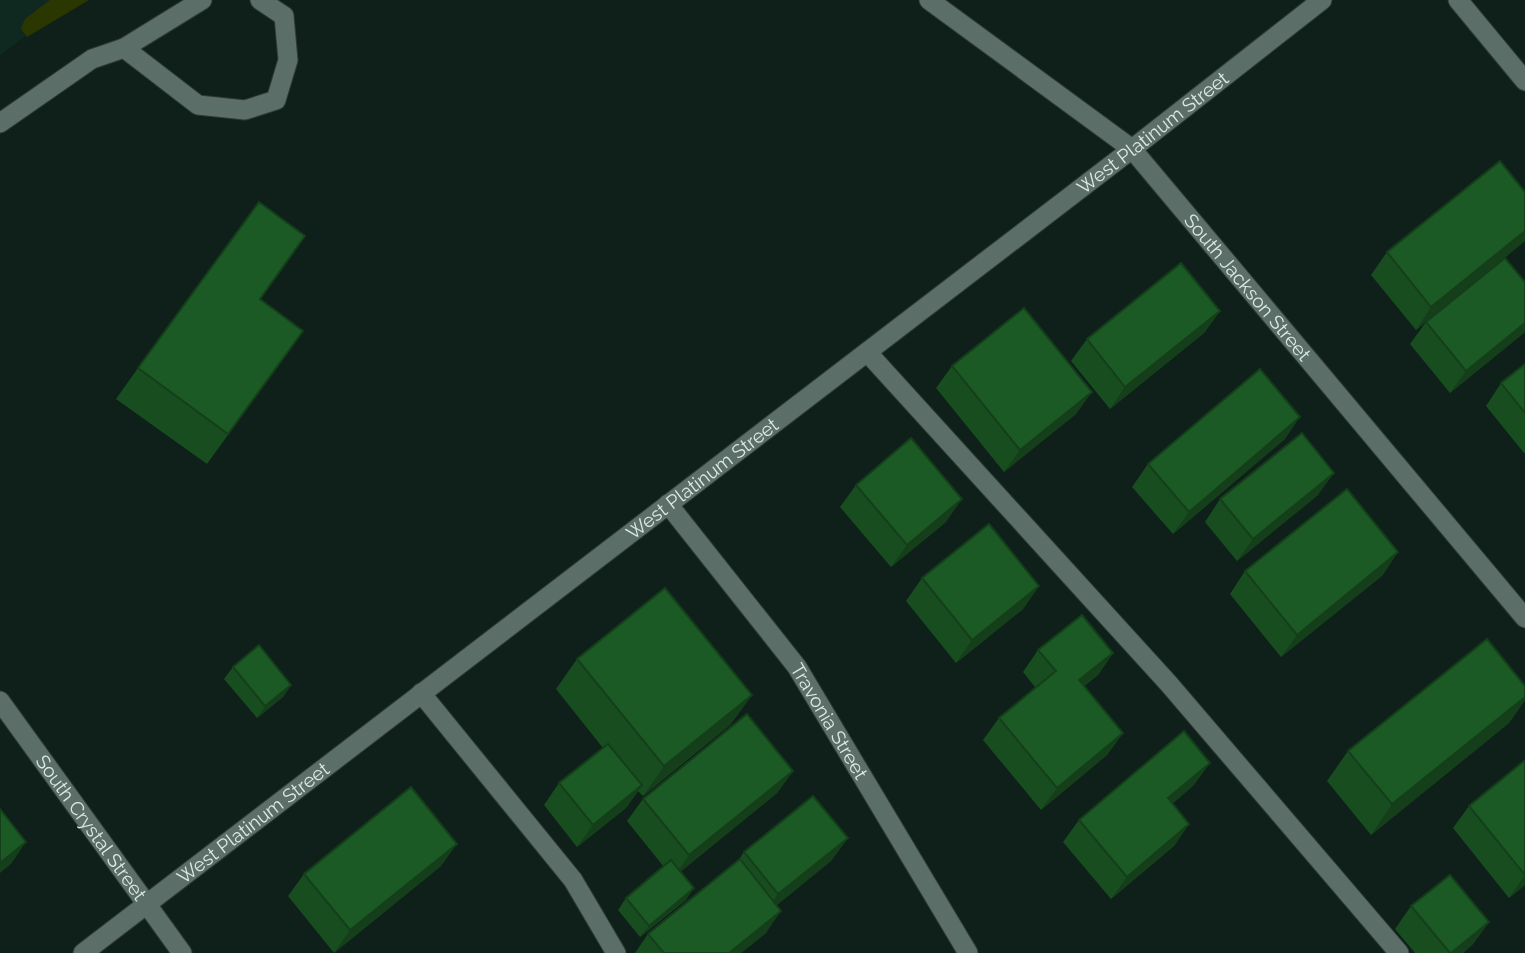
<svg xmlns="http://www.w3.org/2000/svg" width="1525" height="953" font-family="Raleway,sans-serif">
<rect width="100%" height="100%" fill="#0f201a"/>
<path fill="#0f2921" d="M0,0H74L0,55Z"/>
<path fill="#2b3700" d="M50,0H89L27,37L21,29L25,19Z"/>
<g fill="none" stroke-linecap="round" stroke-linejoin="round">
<defs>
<path id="service" d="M1458,0L1525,81
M867,352L1169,684L1399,953
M421,693L573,880L616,953"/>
<g id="minor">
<path id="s1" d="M929,0L1132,149L1525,618"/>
<path d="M124,48L198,105L245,110L276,100L288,60L284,16L260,0"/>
<path d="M0,123L92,59L124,48L202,0"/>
<path id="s2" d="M668,504L797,667L968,953"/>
<path id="s3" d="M0,701L182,953"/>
</g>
<g id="tertiary">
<path id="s4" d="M83,953L1132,149L1322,0"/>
</g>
</defs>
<use href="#service" stroke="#313a36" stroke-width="21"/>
<use href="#minor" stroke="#313a36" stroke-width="21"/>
<use href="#tertiary" stroke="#313a36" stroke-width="21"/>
<use href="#service" stroke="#5b6e67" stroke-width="19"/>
<use href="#minor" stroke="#5b6e67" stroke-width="19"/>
<use href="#tertiary" stroke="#5b6e67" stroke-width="19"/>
</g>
<path fill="#184d20" d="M1525,192V241L1416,330L1371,275L1387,252Z
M260,299L303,331L207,464L116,399L138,368Z
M1220,311L1204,333L1110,409L1071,361L1087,339Z
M1426,322L1525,332L1450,393L1410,344Z
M1525,364V453H1524L1486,406L1501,383Z
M952,366L1076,414L1004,472L936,388Z
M1285,439L1173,534L1132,487L1148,464Z
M856,485L946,522L891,567L840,507Z
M1318,495L1237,561L1205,522L1220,499Z
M1245,571L1383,575L1281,657L1230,594Z
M922,578L1039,586L1023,609L956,663L906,601Z
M1038,650L1113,653L1098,675L1084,686L1123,733L1107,755L1041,810L983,740L999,718L1035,687L1023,672Z
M577,659L752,695L730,725L643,796L638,791L626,808L577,847L544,805L559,783L603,748L556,689Z
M233,667L291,685L283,697L257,718L224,679Z
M1525,686V700L1509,723L1371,835L1327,781L1348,751Z
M1525,762V885L1509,898L1453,828L1469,806Z
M793,771L777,793L681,871L686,900L640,937L618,910L626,898L664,867L627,821L643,799Z
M1194,785L1172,804L1189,824L1174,846L1111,899L1063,842L1079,820Z
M744,852L832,860L777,905L766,933L741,953H635L648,934L737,862Z
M441,866L334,953L288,896L304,874Z
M1411,906L1489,922L1473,944L1463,953H1415L1395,929Z"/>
<path fill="#143f1a" d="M1525,231V241L1416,330L1431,307Z
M1220,311L1204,333L1110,409L1125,387Z
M1525,323V332L1450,393L1466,371Z
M303,331L282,361L207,464L228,434Z
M1092,392L1076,414L1004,472L1020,450Z
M1300,417L1285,439L1173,534L1189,512Z
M1334,473L1318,495L1237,561L1253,539Z
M962,499L946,522L891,567L907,545Z
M1398,552L1383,575L1281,657L1297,635Z
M1039,586L1023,609L956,663L972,640Z
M1113,653L1098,675L1064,703L1079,680Z
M291,685L283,697L257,718L265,706Z
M752,695L730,725L643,796L664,766Z
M1525,697V700L1509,723L1371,835L1392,804Z
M1123,733L1107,755L1041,810L1057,788Z
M1210,763L1194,785L1152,821L1168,798Z
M793,771L777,793L673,878L689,855Z
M642,785L626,808L577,847L593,825Z
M1189,824L1174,846L1111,899L1127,877Z
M848,838L832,860L762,917L778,894Z
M26,842L11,864L0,873V863Z
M457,844L441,866L334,953L350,930Z
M1525,875V885L1509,898Z
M694,888L686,900L640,937L649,926Z
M781,911L766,933L741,953H729Z
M1489,922L1473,944L1463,953H1451Z"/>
<path fill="#1c5a25" stroke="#143f1a" stroke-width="2" d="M1500,161L1525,192V231L1431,307L1387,252Z
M259,202L305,236L260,299L303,331L228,434L138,368Z
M1505,258L1525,282V323L1466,371L1426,322Z
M1181,263L1220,311L1125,387L1087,339Z
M1024,308L1092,392L1020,450L952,366Z
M1525,364V413L1501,383Z
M1260,369L1300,417L1189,512L1148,464Z
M1302,433L1334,473L1253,539L1220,499Z
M911,438L962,499L907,545L856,485Z
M1347,489L1398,552L1297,635L1245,571Z
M989,524L1039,586L972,640L922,578Z
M665,588L752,695L664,766L577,659Z
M1082,615L1113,653L1079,680L1123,733L1057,788L999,718L1056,671L1038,650Z
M1487,639L1525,686V697L1392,804L1348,751Z
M259,645L291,685L265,706L233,667Z
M747,714L793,771L689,855L643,799Z
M1184,731L1210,763L1168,798L1189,824L1127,877L1079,820Z
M608,744L642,785L593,825L559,783Z
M1524,761L1525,762V875L1469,806Z
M411,787L457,844L350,930L304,874Z
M813,796L848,838L778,894L744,852Z
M0,809L26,842L0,863Z
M740,859L781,911L729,953H664L648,934Z
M671,860L694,888L649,926L626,898Z
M1450,875L1489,922L1451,953H1450L1411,906Z"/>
<g text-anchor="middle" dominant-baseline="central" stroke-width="6" stroke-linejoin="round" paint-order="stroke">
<g font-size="19" fill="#dde8e4" stroke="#061711">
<text stroke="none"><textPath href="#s4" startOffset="1348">West Platinum Street</textPath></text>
<text stroke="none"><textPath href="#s1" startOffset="432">South Jackson Street</textPath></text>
<text stroke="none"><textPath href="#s4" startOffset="780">West Platinum Street</textPath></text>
<text stroke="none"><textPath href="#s2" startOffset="271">Travonia Street</textPath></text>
<text stroke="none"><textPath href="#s4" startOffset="214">West Platinum Street</textPath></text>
<text stroke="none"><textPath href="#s3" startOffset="156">South Crystal Street</textPath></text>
</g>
</g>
</svg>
